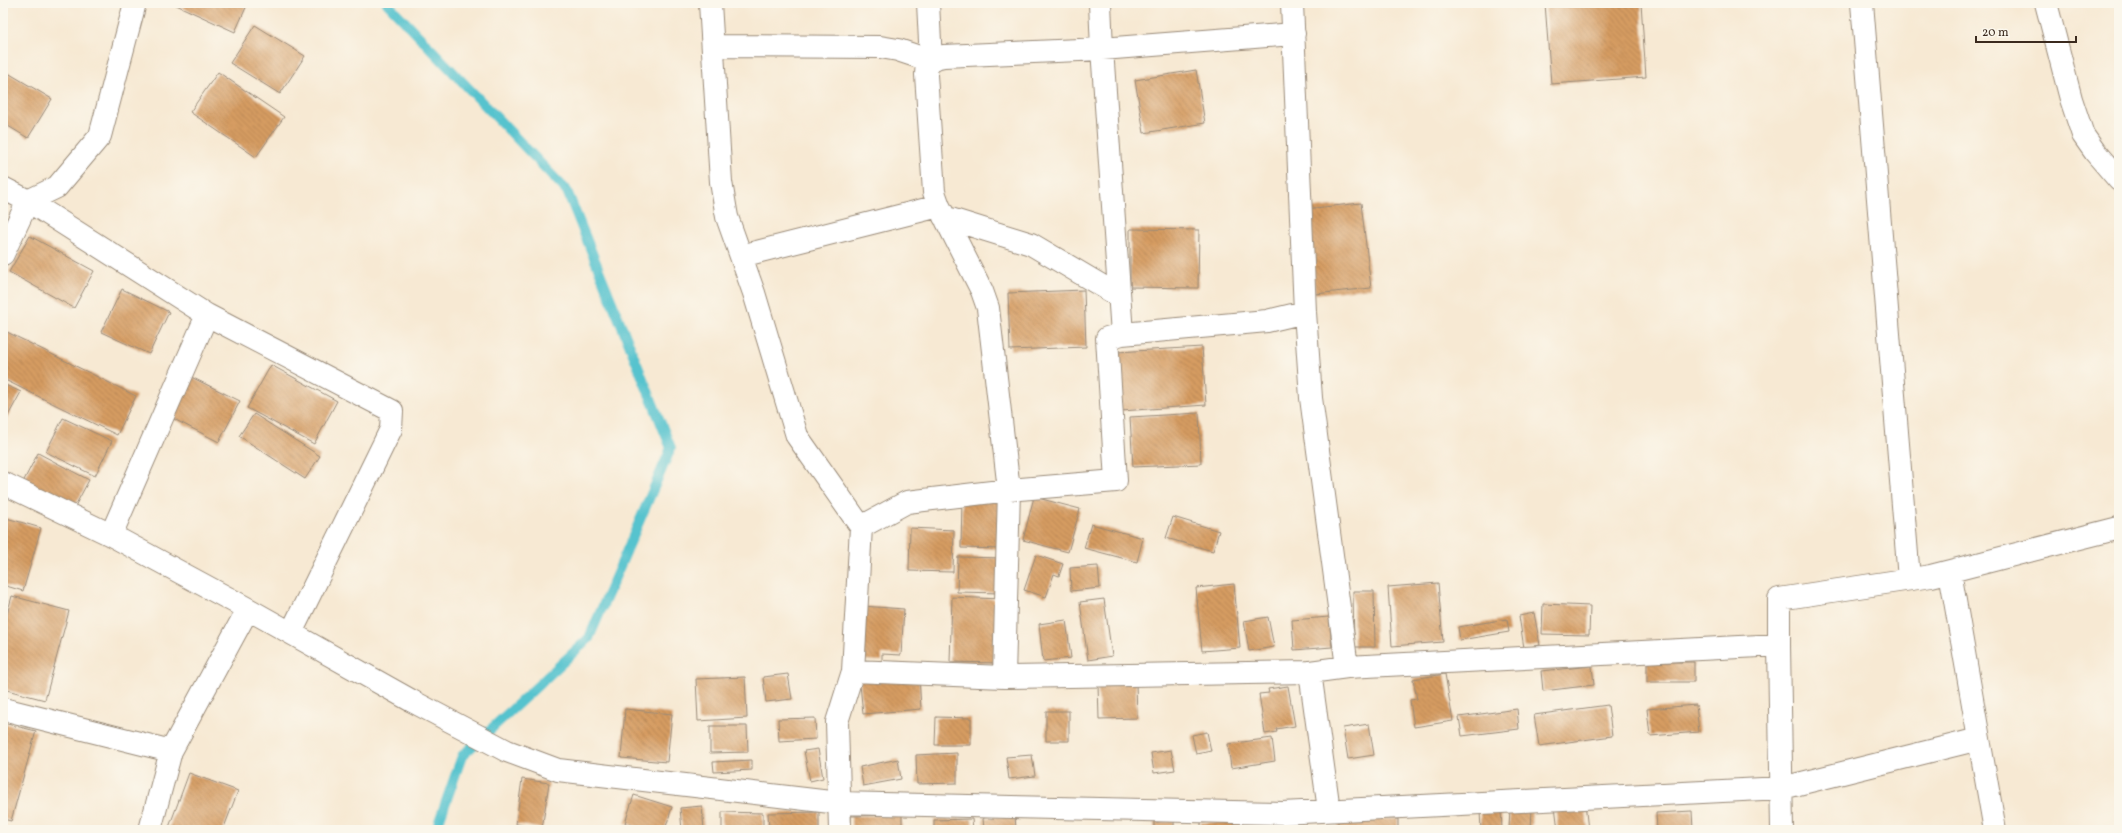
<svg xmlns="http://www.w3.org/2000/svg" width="2122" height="833" font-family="Vollkorn,serif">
<defs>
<pattern id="building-back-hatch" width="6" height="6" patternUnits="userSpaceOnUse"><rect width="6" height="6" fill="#d69c62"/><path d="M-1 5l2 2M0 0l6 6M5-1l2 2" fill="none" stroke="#af7f50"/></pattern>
</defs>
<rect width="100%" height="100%" fill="#fbf7ec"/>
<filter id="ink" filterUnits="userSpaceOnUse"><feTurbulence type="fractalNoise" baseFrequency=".025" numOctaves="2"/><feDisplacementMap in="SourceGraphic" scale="8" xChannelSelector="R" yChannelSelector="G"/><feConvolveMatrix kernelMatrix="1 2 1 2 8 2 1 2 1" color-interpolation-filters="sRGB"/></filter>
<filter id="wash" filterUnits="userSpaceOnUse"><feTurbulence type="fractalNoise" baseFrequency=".012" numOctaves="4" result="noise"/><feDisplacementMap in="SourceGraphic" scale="16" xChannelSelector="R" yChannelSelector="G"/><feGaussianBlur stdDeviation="0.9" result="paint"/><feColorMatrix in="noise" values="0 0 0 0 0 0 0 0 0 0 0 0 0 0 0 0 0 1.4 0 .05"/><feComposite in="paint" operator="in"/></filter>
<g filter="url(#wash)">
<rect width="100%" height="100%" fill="#f7e9d3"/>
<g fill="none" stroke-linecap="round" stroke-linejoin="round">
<path stroke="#57c3ce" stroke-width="10" d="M387,3L567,191L671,448L589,638L462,756L436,830"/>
</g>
<g id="blocks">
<path fill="url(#building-back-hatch)" d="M172,3H248L235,32Z
M1545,3H1641L1646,77L1551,84Z
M255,25L305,56L280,94L230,63Z
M3,70L52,99L28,138L3,123Z
M1196,70L1205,123L1144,133L1135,80Z
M218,72L284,117L256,157L190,112Z
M1361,203L1371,288L1315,294L1305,209Z
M1130,229L1199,230L1198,288L1130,287Z
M30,236L94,271L74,308L9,272Z
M122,289L169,312L149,354L101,332Z
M1084,290L1086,347L1010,350L1008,293Z
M3,330L136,396L117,435L3,379Z
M1202,347L1206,405L1121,411L1117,352Z
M271,365L337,401L314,444L247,408Z
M181,372L240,401L219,442L160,412Z
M3,384L21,392L3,425Z
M1199,413L1201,464L1133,467L1130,417Z
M254,414L320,456L305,479L239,436Z
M63,418L112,441L95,476L46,452Z
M38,453L89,480L73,510L22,484Z
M1034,497L1080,509L1068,552L1023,540Z
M962,499L1005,501L1004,549L961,548Z
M3,517L41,528L23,591L3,585Z
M1173,517L1219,531L1213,551L1166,538Z
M1091,524L1143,538L1137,562L1084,548Z
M910,528L954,530L953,572L909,571Z
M1036,555L1063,564L1059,576L1054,574L1046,597L1024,590Z
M958,557L1003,558L1002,593L957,592Z
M1098,566L1100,588L1071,591L1070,568Z
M1438,583L1443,642L1392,646L1388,587Z
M1234,584L1240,648L1202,651L1196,588Z
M1353,591H1374L1375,647H1354Z
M12,596L69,611L45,700L3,689V629Z
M952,597L1001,599L999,663L950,662Z
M1104,599L1112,656L1088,660L1080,602Z
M1543,604L1590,606L1589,635L1542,634Z
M862,606L904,609L901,655L882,654V661L859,660Z
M1534,613L1540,645L1524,648L1519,616Z
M1268,617L1274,647L1249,651L1244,621Z
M1329,617L1332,647L1294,650L1292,620Z
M1507,619L1509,632L1460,640L1458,627Z
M1066,620L1071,658L1043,661L1039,624Z
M1647,662H1694V682H1647Z
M1592,666L1594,685L1543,691L1541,671Z
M788,674L792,699L766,702L763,677Z
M1445,674L1453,721L1414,727L1410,700L1417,699L1413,679Z
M859,675L919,676L921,709L863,714Z
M745,677L747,718L698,721L696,679Z
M1136,682L1137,718L1099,719L1098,684Z
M1288,686L1295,726L1276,729L1277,732L1265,734L1259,694L1269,693L1268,689Z
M1608,705L1612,736L1539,746L1534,715Z
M1696,705L1699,732L1650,736L1647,709Z
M625,709L672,714L667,762L621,758Z
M1517,709L1519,729L1462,736L1459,717Z
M1046,711H1069V741H1046Z
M936,717L971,718V745H935Z
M815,718L816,739L779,741L778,719Z
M3,723L36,731L11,821L3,819Z
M1369,724L1374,755L1348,759L1343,728Z
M710,726H747L748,752L710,753Z
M1207,732L1211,751L1196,754L1192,735Z
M1272,738L1275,761L1231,768L1228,744Z
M818,749L823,778L810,781L804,751Z
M1171,750L1175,770L1154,773L1151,753Z
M957,753V783L917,784L916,755Z
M1032,755L1035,776L1009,779L1006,757Z
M898,759L901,779L863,786L860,767Z
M752,760V770L714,772L713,762Z
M189,773L238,791L223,830H168Z
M522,779L549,783L542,829L516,824Z
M634,795L672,807L665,830H647L625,823Z
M1585,803L1588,830H1558L1555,806Z
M702,806L704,830H682L680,808Z
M1510,806L1532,807L1531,830H1509Z
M1501,810L1502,830H1481L1480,811Z
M1692,811L1693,830H1657L1656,813Z
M722,812L763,813V830H722Z
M819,812V830H769L768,813Z
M902,815V830H851V816Z
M1015,815L1016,830H984L983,818Z
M1338,817L1398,819V830H1338Z
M972,819L973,830H934V820Z
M1242,820L1243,830H1201V823Z
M1174,821V830H1154V822Z"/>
</g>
</g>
<g filter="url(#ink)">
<use href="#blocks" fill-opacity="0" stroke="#998a78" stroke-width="1"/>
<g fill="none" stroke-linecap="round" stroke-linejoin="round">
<defs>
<path id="minor" d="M710,3L721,182L727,217L754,293L797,436L861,527L853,671L837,722L840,830
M1100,3L1102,49L1122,334
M1292,3L1305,312L1311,398L1347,667
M1862,3L1909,579
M2046,3L2071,99L2083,135L2095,152L2119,180
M713,46L880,47L898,50L931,61L928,3
M3,188L28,201L207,315L111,535
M944,217L1031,244L1119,296
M3,254L28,201L57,187L100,136L135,3
M741,256L939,206
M207,315L392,411L391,429L291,633
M3,483L111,535L248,609L412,701L507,751L558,770L839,803L1282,813L1782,788L1979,739L1995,830
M861,527L907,502L1009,490L1116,481L1107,338L1122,334L1267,321L1305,312
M1950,572L1979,739
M1779,645V599L1931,576L2119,528
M853,671L1004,677L1310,672L1347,667L1779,645L1782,830
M1310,672L1329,810
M1004,677L1009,490L988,308L982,291L939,206L934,192L926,75C926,63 933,57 944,56L1102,49L1294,34
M3,709L171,751
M150,830L171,751L248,609"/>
</defs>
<use href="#minor" stroke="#998a78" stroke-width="24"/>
<use href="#minor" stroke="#fff" stroke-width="22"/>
</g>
</g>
<rect width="2122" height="833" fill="none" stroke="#fbf7ec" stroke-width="16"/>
<path d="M1976 36v6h100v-6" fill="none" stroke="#3b2a1e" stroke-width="2"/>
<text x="1982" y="36" font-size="12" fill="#3b2a1e" stroke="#fbf7ec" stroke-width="3" paint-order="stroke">20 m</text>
</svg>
